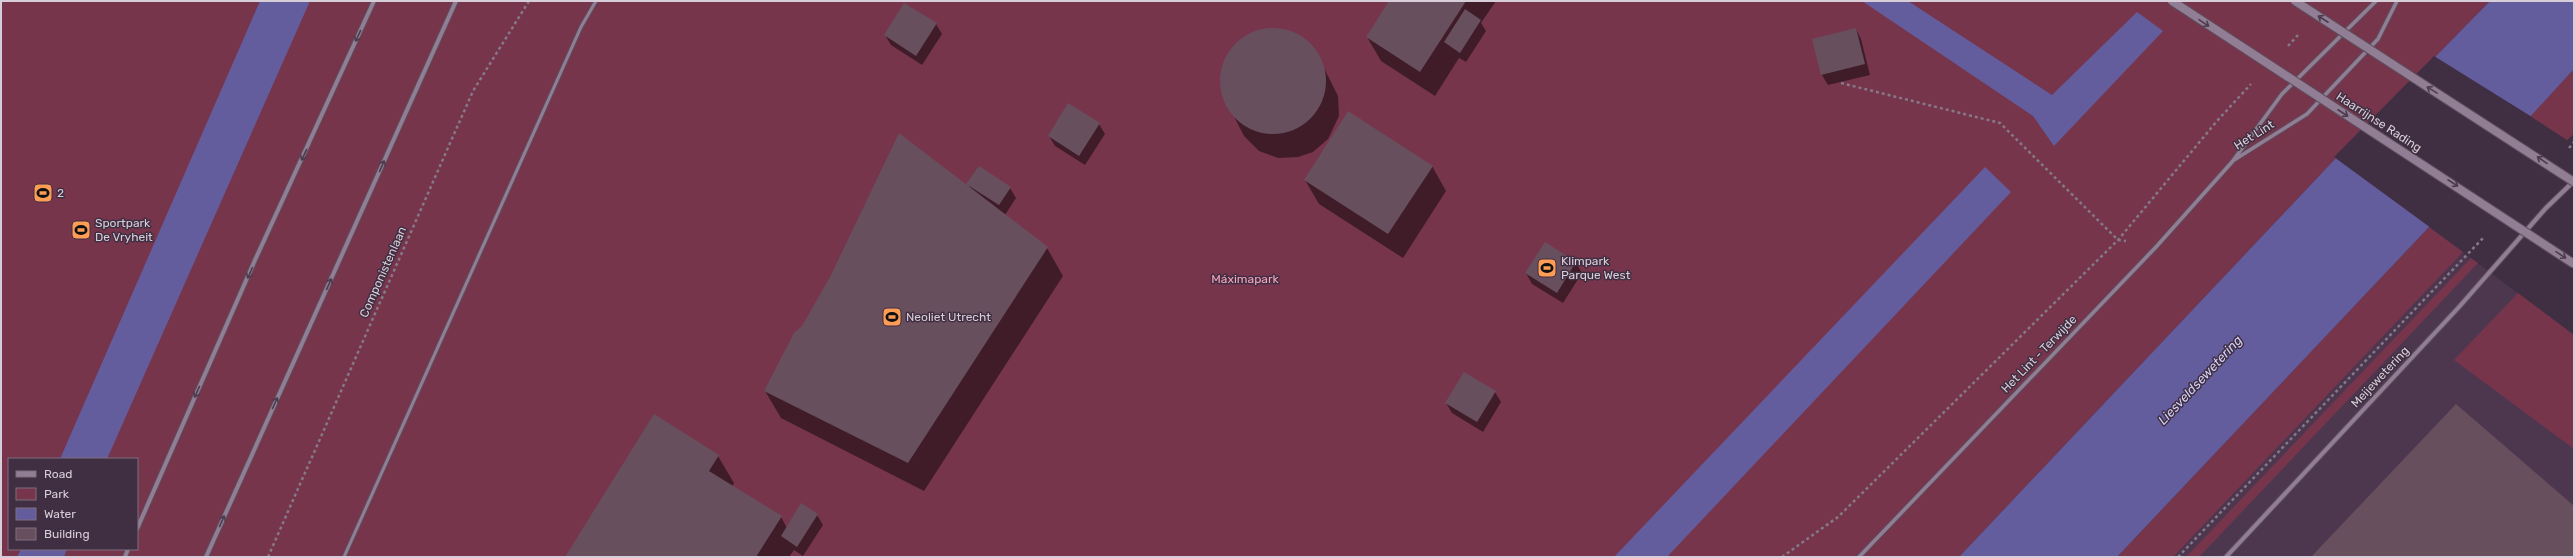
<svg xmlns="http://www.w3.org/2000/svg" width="2575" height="558" font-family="Rubik,sans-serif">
<rect width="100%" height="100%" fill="#402f42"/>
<path fill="#4d374f" d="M2429,227L2574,335V557H2118Z"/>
<path fill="#77354c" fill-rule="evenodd" d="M1,1H2490L2336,158L1959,557H1ZM9,459H137V549H9Z
M2574,69V134L2567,140L2530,116Z
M2429,227L2463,252L2173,557H2117Z
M2471,258L2478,263L2199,557H2186Z
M2518,293L2574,335V449L2454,360Z"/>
<path fill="#635d9e" d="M260,1H310L107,459H60Z
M1862,1H1908L2052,95L2137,12L2163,31L2054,146L2033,116Z
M2490,1H2574V69L2429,227L2117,557H1959L2336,158Z
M1985,167L2011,192L1667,557H1614Z
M21,549H67L64,557H17Z"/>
<path fill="#402f42" d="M2434,56L2532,117L2431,228L2334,157Z"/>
<path fill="#0007" d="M1390,1H1496L1481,23L1486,31L1466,62L1459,58L1435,96L1381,61L1367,37Z
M936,24L942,34L922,65L891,45L885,35Z
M1856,29L1861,39L1870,75L1828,85L1822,75L1813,40Z
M1283,30L1301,38L1316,52L1338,96L1339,116L1328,139L1313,152L1298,157L1278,158L1259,151L1244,136L1222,93L1221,73L1229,54L1242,39L1261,31Z
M1068,105L1099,124L1105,134L1085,165L1055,146L1049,136Z
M1432,166L1446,191L1403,258L1319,204L1305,180Z
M968,184L1010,188L1016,198L1005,215L1047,248L1063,276L924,491L781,418L765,391L971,189Z
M1576,263L1582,273L1563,303L1532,284L1526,273Z
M1495,392L1501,402L1483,432L1452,413L1446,403Z
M718,456L734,483L732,487L781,517L787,528L817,515L823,525L803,556L794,550L789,557H566Z"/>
<path fill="#684f5e" d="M1389,1H1466L1420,72L1366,37Z
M904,3L937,23L916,56L884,35Z
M1465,9L1481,20L1460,53L1444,42Z
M1856,28L1865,64L1821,75L1812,39Z
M1220 81a53 53 0 1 1 106 0a53 53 0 1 1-106 0Z
M1068,103L1100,123L1079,156L1048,136Z
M1348,111L1433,166L1388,234L1304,180Z
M899,133L1048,247L908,463L764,391L794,333L802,326L831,275Z
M979,166L1011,187L999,205L966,184Z
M1545,242L1576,262L1557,293L1525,273Z
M1464,372L1496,391L1477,422L1445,403Z
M2456,404L2574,506V557H2311Z
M654,414L719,455L709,471L782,516L756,557H565Z
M801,503L818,514L797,547L781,536Z"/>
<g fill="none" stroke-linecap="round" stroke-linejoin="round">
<defs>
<path id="service" d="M344,557L581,27L596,1"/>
<path id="pedestrian" d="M2234,160L2307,114L2378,39L2397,1
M1859,557L2156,247L2232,162L2282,94L2376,1"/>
<path id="minor" d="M137,529L255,260L374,1
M125,557L128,549
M206,557L456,1
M2226,557L2459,307L2546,208L2573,182"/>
</defs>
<use href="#service" stroke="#5c4e5d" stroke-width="5"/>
<use href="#pedestrian" stroke="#5c4e5d" stroke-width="5.5"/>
<use href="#minor" stroke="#5c4e5d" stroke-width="6"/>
<path stroke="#857887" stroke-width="2.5" stroke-dasharray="3 3" stroke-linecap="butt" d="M2288,46L2298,35
M1841,83L2000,123L2118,240L2126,241
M2569,148L2574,142
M268,557L473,91L529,1
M1782,557L1838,517L2118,240L2217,121L2251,84
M2178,557L2484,237"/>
<use href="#service" stroke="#927e94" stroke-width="3"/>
<use href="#pedestrian" stroke="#927e94" stroke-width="3.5"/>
<use href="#minor" stroke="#927e94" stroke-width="4"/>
<defs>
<path id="secondary-bridge" d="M2172,1L2574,264
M2295,1L2574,182"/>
</defs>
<use href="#secondary-bridge" stroke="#5c4e5d" stroke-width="10" stroke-linecap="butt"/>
<use href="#secondary-bridge" stroke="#927e94" stroke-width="8"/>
</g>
<defs><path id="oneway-shaft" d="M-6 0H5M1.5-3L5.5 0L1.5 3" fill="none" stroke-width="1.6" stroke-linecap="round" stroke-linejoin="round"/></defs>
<g stroke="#4c3b4e">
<use href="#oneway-shaft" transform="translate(2323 19) rotate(-147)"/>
<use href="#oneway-shaft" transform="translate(2204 23) rotate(34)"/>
<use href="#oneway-shaft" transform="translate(358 36) rotate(115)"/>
<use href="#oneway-shaft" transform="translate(2432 90) rotate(-148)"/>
<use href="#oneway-shaft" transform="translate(2343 113) rotate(33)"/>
<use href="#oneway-shaft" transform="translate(304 155) rotate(115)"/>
<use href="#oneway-shaft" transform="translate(2542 160) rotate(-145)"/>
<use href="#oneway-shaft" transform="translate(382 166) rotate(-66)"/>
<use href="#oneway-shaft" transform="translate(2453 183) rotate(33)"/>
<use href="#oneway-shaft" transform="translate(2561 255) rotate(34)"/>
<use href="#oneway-shaft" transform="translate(250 273) rotate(114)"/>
<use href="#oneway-shaft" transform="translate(329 284) rotate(-66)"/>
<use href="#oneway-shaft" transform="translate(197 392) rotate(114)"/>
<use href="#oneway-shaft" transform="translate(275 403) rotate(-66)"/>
<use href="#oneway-shaft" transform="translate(222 521) rotate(-66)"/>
</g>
<defs>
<symbol id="stadium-square" viewBox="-11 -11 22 22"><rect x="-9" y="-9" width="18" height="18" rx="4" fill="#fd9d55" stroke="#402f42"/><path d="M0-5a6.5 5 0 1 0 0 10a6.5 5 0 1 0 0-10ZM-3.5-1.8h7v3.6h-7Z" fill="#111"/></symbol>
</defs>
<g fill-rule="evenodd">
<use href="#stadium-square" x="32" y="182" width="22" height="22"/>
<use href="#stadium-square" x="70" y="219" width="22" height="22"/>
<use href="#stadium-square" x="1536" y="257" width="22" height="22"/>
<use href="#stadium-square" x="881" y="306" width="22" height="22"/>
</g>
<g text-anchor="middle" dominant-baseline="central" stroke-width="3" stroke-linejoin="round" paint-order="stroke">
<g font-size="12" fill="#d8ced9" stroke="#402f42">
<text transform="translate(2379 122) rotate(33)">Haarrijnse Rading</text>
<text transform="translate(2254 135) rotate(-32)">Het Lint</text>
<text transform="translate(383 272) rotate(-66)">Componistenlaan</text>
<text transform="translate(2039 354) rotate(-46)">Het Lint - Terwijde</text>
<text transform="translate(2380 377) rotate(-47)">Meijewetering</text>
</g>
<g font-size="12" fill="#d8ced9" stroke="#402f42" text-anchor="start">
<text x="57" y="193">2</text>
<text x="95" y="223">Sportpark<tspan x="95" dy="14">De Vryheit</tspan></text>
<text x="1561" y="261">Klimpark<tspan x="1561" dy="14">Parque West</tspan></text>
<text x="906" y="317">Neoliet Utrecht</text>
</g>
<g font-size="12" fill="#faa4be" stroke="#402f42">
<text x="1245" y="279">Máximapark</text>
</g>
<g font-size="13" font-style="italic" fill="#d2d1f7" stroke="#402f42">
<text transform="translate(2200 380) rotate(-47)">Liesveldsewetering</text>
</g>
</g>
<rect width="2575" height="558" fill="none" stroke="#d8ced9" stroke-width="4"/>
<rect x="8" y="458" width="130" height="92" fill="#402f42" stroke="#7d6f7e"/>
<rect x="16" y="471" width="20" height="6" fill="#927e94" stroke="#7d6f7e"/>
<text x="44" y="478" font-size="12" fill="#d8ced9">Road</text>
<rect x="16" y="488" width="20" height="12" fill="#77354c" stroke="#7d6f7e"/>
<text x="44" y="498" font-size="12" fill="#d8ced9">Park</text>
<rect x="16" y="508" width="20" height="12" fill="#635d9e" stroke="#7d6f7e"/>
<text x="44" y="518" font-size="12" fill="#d8ced9">Water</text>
<rect x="16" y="528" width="20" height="12" fill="#684f5e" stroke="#7d6f7e"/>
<text x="44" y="538" font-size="12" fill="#d8ced9">Building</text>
</svg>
